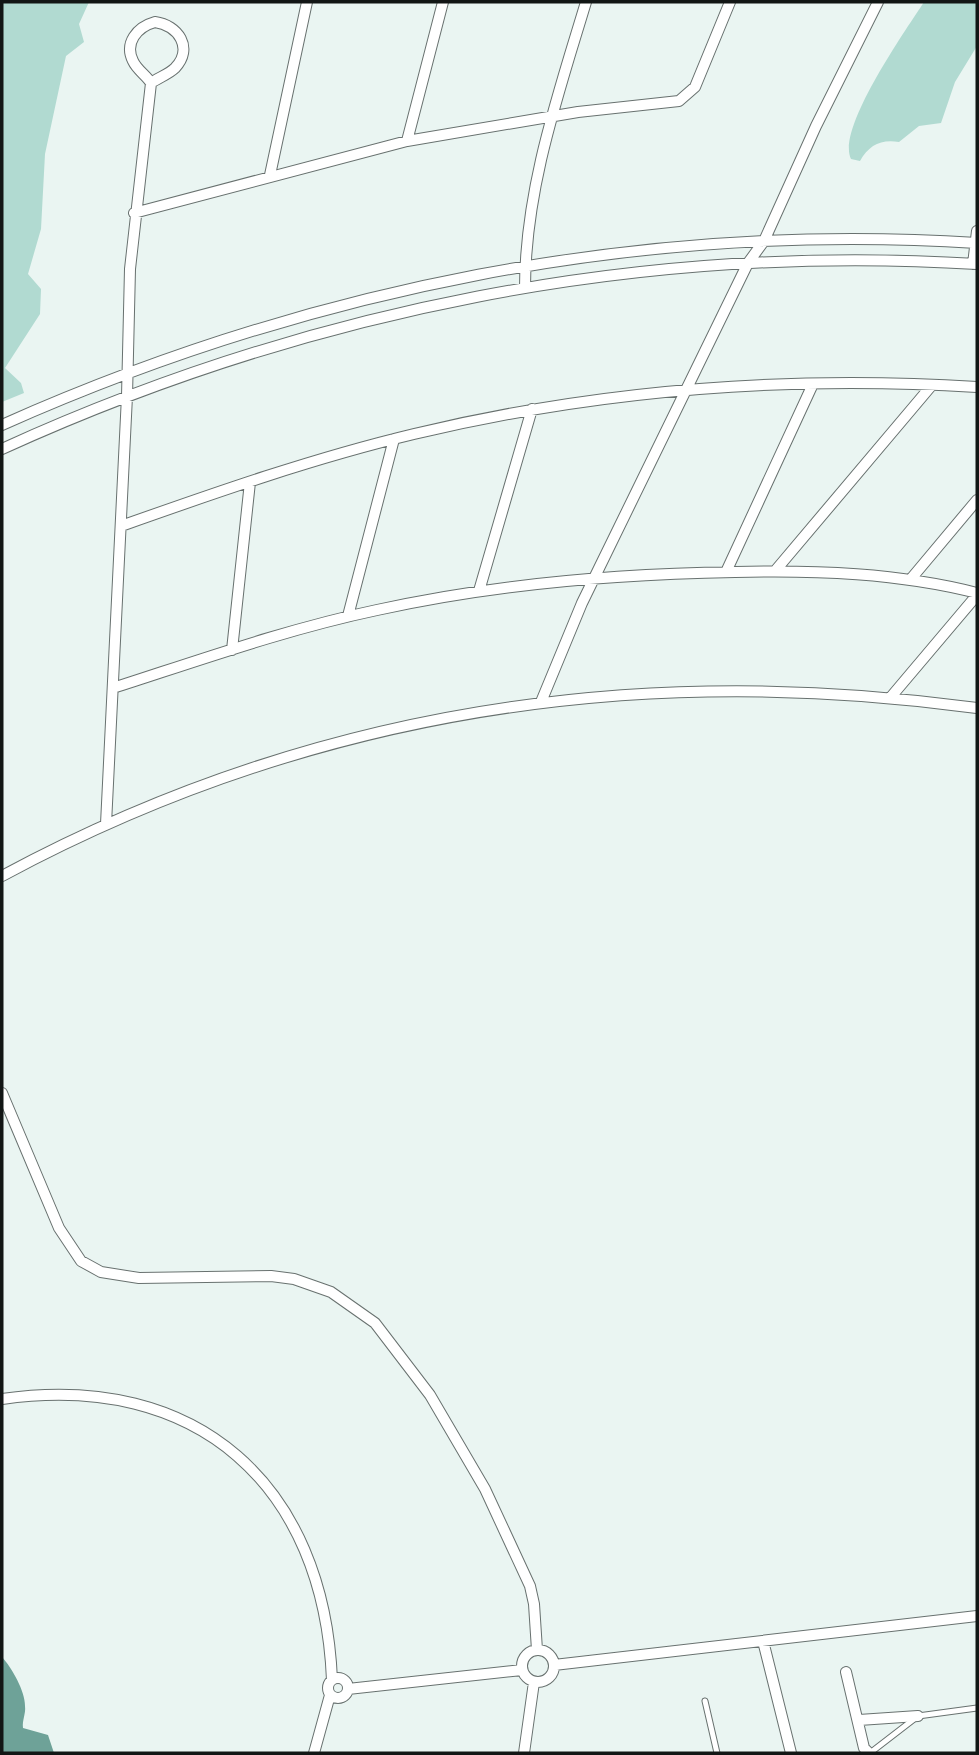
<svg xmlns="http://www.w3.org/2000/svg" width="979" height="1755" font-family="Bitter,serif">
<rect width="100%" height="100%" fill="#eaf5f2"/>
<path fill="#b1dad1" d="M2,2H89L79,24L84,42L66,56L45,154L41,229L28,274L41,289L40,314L5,368L21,383L24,393L2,402Z
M924,2H977V46L955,82L941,123L919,126L899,142C881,139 869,145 860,161L851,159C836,129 906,30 924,2Z"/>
<path fill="#6ea298" d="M2,1657C12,1668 25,1691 25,1706C26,1714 22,1720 23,1728L48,1735L54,1753H2Z"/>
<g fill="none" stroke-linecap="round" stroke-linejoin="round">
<defs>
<path id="lane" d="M705,1701L717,1753
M870,1753L918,1716L977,1708"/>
<path id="street" d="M155,22C178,25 194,48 175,68C169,74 158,78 151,83C146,75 137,70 133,61C124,43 137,27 155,22Z
M407,141L443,2
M270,175L307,2
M134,213L407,141L578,112L679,101L695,87L730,2
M973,264L977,231
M525,288C525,190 558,95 586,2
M2,425C307,289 643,221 977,243
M2,449C307,310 642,243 977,264
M121,526C217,492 314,458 414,434C598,390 788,375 977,387
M775,571L932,385
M726,572L813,384
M910,580L977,500
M479,591L532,409
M348,616L394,439
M232,650L250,482
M113,688C200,660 287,629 377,610C494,584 615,574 735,572C815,570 899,573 977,593
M890,698L977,595
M541,702L582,603L748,263L764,241L816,126L878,2
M106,824L127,396L130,269L151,83
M2,876C307,712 635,661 977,708
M2,1093L59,1228L81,1261L101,1272L139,1278L271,1276L294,1279L331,1292L375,1323L430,1395L485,1489L530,1586L534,1604L537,1650
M2,1399C197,1371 324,1485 332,1680
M763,1641L791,1753
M522 1666a16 16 0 1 1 32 0a16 16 0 1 1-32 0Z
M554,1665L977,1616
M846,1672L864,1748L869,1753
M328 1688a10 10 0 1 1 20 0a10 10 0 1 1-20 0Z
M348,1689L522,1670
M859,1720L918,1716
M314,1753L330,1695
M524,1753L534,1682"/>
</defs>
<use href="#lane" stroke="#68716f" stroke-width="7"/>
<use href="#street" stroke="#68716f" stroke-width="12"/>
<use href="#lane" stroke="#fff" stroke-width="5"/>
<use href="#street" stroke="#fff" stroke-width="10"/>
</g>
<rect width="979" height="1755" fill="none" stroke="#121615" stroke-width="7"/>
</svg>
